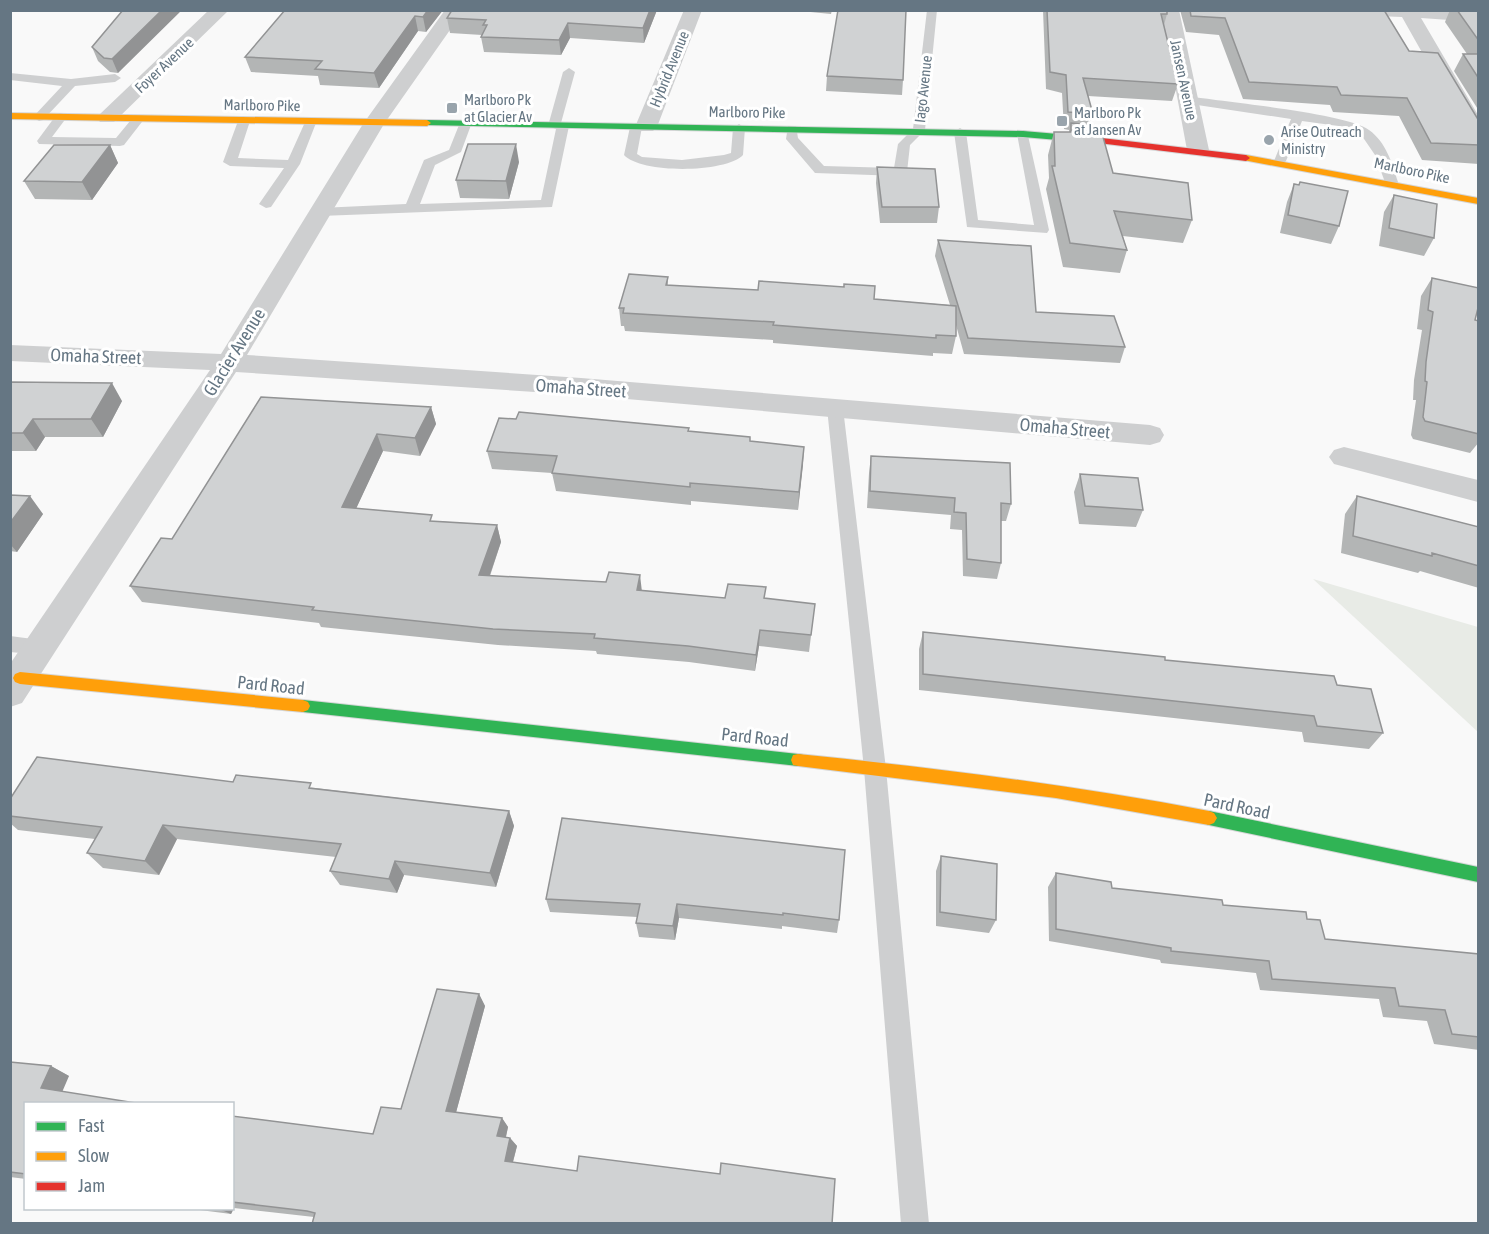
<svg xmlns="http://www.w3.org/2000/svg" width="1489" height="1234" font-family="'Asap Condensed',sans-serif">
<rect width="100%" height="100%" fill="#f9f9f9"/>
<path fill="#e8ebe6" d="M1313,579L1478,627V732Z"/>
<g fill="none" stroke-linecap="round" stroke-linejoin="round">
<defs>
<path id="fast" d="M427,120L1023,131L1093,137L1097,140L1093,143L1023,137L424,125L423,123Z
M303,700L798,754L803,755L805,760L803,765L798,766L303,712L298,710L296,706L298,702Z
M1209,811L1478,867V882L1209,825L1204,823L1201,818L1204,813Z"/>
<path id="slow" d="M10,113L427,120L431,123L427,126L10,119Z
M1246,155L1478,198V204L1243,160L1242,158Z
M20,672L303,700L308,702L310,706L308,710L303,712L20,684L15,682L13,678L15,674Z
M798,754C936,768 1073,785 1209,811L1214,813L1217,818L1214,823L1209,825L1056,798L798,766L793,765L791,760L793,755Z"/>
<path id="jam" d="M1093,137L1246,155L1250,158L1246,161L1090,142V138Z"/>
</defs>
<use href="#fast" stroke="#d5d6d7" stroke-width="2"/>
<use href="#slow" stroke="#d5d6d7" stroke-width="2"/>
<use href="#jam" stroke="#d5d6d7" stroke-width="2"/>
<path fill="#cecfd0" fill-rule="evenodd" d="M927,10H937L925,130L910,145L907,172L900,176L815,173L786,139L788,126H796L798,138L824,166L894,168L898,144L913,129Z
M569,68L575,72L561,123L569,126L552,207L320,216L313,212L320,208L406,204L424,160L449,150L459,125L465,121L471,125L461,152L435,165L420,204L541,200L556,129L548,126L563,72Z
M10,73L71,79L115,74L121,78L115,82L75,86L43,120L39,121L33,117L62,86L10,80Z
M1188,96C1223,102 1347,113 1369,130C1386,142 1392,163 1398,182L1396,185H1386L1375,155L1362,136L1346,127L1302,121L1286,161L1280,165L1274,161L1291,119L1184,103L1182,100Z
M61,113L67,117L52,137L116,138L135,115H143L145,118L124,145L120,146L39,144L37,141L57,114Z
M244,117L250,121L238,158L288,160L306,120L310,119L316,123L300,164L271,207L266,208L259,204L284,168L230,166L223,162L238,121Z
M636,123L642,127L637,154L642,157L682,160L724,155L731,153L733,128L739,124L745,128L743,155C726,173 641,174 624,155L630,127Z
M960,128L966,132L978,220L1034,225L1017,134L1023,130L1027,131L1049,230L1047,233L967,227L954,132Z
M835,402L843,408L886,769L929,1224H901L864,769L827,408Z
M10,636L48,641L51,647L48,653L41,655L10,652Z"/>
<path fill="#cecfd0" fill-rule="evenodd" d="M209,10H229L114,122H100L97,118L100,114Z
M445,10H464L384,124L247,355L581,378L1150,425L1160,428L1164,435L1160,442L1150,445L581,395L236,372L22,703L10,707V664L210,370L10,361V345L221,354L363,124Z
M684,10H702L657,127L653,131H639L635,127Z
M1161,10H1179L1209,150L1206,155H1190L1187,150Z
M1367,10L1478,11V22L1421,18L1478,115V138L1470,137L1467,132L1402,17L1376,16Z
M1344,447L1478,480V502L1334,464L1329,457L1334,450Z"/>
<use href="#fast" fill="#30b455" fill-rule="evenodd"/>
<use href="#slow" fill="#ff9f0a" fill-rule="evenodd"/>
<use href="#jam" fill="#e5322d" fill-rule="evenodd"/>
</g>
<path fill="#b3b5b5" d="M123,10L118,73L110,72L98,61L92,47Z
M270,10H443L426,32L418,31L379,88L320,85L318,76L251,72L245,57L284,11Z
M657,10L644,43L570,38L561,55L484,52L481,37L482,35L450,33L447,18Z
M790,10H832L831,14Z
M1043,10H1167V14L1164,25L1178,84L1172,101L1088,96L1093,114L1090,125L1113,173L1192,220L1183,243L1123,236L1127,250L1120,273L1063,267L1046,189L1049,178L1048,155L1054,132H1069V130L1064,129L1062,93L1046,89Z
M1180,10H1384L1409,51L1479,121V164L1422,160L1399,116L1333,112L1330,105L1243,99L1219,35L1186,32Z
M1450,10H1479V111L1454,71L1463,54H1467L1445,22Z
M827,76L903,80L902,95L826,91Z
M110,145L118,163L92,200L35,199L24,181Z
M519,162L509,199L460,198L456,180Z
M877,167L939,207L937,223H880L876,183Z
M1300,182L1339,226L1331,244L1280,233L1287,202L1294,184L1299,185Z
M1394,195L1434,238L1424,256L1379,246L1384,212Z
M938,240L1036,312L1125,347L1120,363L964,354L956,325V336L952,354L933,353V356L773,343V340L625,331L624,326H621L619,308L668,277V285L874,299L950,305L935,256Z
M1432,278L1475,320L1479,321V442L1470,453L1413,439L1411,435L1416,400H1413L1414,380L1422,330L1417,329L1421,296Z
M10,382L122,401L103,437H45L36,451H10Z
M261,397L431,407L436,424L420,456L383,451L356,508L434,521L497,525L501,542L490,576L725,598L766,599L815,604L809,652L759,646L755,671L689,662L597,654L596,651L498,645L321,627L319,623L142,602L130,586L172,539Z
M516,419L689,428V432L750,441L804,447L798,510L691,501V505L556,491L552,473L492,469L487,451Z
M871,456L1011,504L1006,521H1001V563L997,579L963,576L962,530L950,529L951,515L867,508L869,473Z
M1080,474L1143,510L1136,527L1079,524L1074,492Z
M10,495L43,514L17,552L10,551Z
M1357,496L1479,527V588L1420,571L1418,573L1341,553L1345,514Z
M923,632L1165,660L1337,685L1383,733L1369,749L1304,742L1302,732L919,690V649Z
M233,782L315,788L509,811L514,826L496,887L404,875L397,893L340,885L330,871L336,857L177,839L159,875L103,868L87,853L95,839L18,830L10,823V799Z
M562,818L839,920L837,933L782,926V929L679,918L675,940L639,937L636,923L637,917L550,912L546,899Z
M941,856L996,920L989,933L936,926V871Z
M1056,873L1112,888L1223,905L1307,919L1325,939L1479,954V1050L1434,1044L1427,1021L1383,1017L1379,999L1260,990L1256,973L1161,963L1160,960L1049,941L1048,887Z
M479,994L485,1006L456,1112L502,1118L508,1127L506,1137L510,1138L517,1146L513,1162L577,1171L720,1174L835,1179L314,1217L234,1208L231,1214L192,1209H232V1116L373,1134L401,1109Z
M10,1062L51,1066L69,1076L26,1104V1179L10,1177Z"/>
<path fill="#929394" d="M162,10H182L118,73L112,59Z
M428,10H443L426,32L423,17Z
M650,10H657L644,43L643,28Z
M415,16L418,31L379,88L374,73Z
M568,23L570,38L561,55L559,40Z
M516,144L519,162L509,199L506,181Z
M110,145L118,163L92,200L82,182Z
M112,383L122,401L103,437L91,419Z
M431,407L436,424L420,456L415,438Z
M33,419L45,437L36,451L23,433Z
M377,434L383,451L349,524L342,507Z
M804,447L803,465L798,510L799,492Z
M30,496L43,514L17,552L10,544V523Z
M497,525L501,542L484,592L479,575Z
M640,575L642,592L637,590Z
M760,630L759,646L755,671L756,655Z
M509,811L514,826L496,887L490,873Z
M163,825L177,839L159,875L145,861Z
M395,861L404,875L397,893L389,879Z
M677,904L679,918L675,940L673,926Z
M479,994L485,1006L454,1120L446,1111Z
M51,1066L69,1076L60,1097L41,1088Z
M502,1118L508,1127L504,1145L497,1136Z
M510,1138L517,1146L511,1169L505,1161Z
M232,1207L234,1208L231,1214L219,1209H232Z"/>
<path fill="#d0d2d3" stroke="#929394" stroke-width="1.5" d="M123,10H162L112,59L104,58L92,47Z
M285,10H428L423,17L415,16L374,73L315,69L322,61L245,57Z
M452,10H650L643,28L568,23L559,40L481,37L487,25H483L486,20L447,18Z
M838,10H906L903,80L827,76Z
M1047,10H1167V14H1161L1178,84L1083,78L1093,114L1068,112L1066,75L1050,72Z
M1190,10H1384L1409,51L1438,53L1479,121V145L1431,143L1407,98L1341,95L1337,87L1249,82L1225,18L1191,16Z
M1457,10H1479V41Z
M1463,54H1479V79Z
M1071,123L1100,126L1113,173L1188,183L1192,220L1114,211L1127,250L1070,243L1052,166H1055L1054,132H1071Z
M468,144H516L506,181L456,180Z
M54,145H110L82,182L24,181Z
M877,167L935,169L939,207H882Z
M1300,182L1348,191L1339,226L1288,215L1294,184L1299,185Z
M1394,195L1437,204L1434,238L1389,228Z
M938,240L1031,246L1036,312L1114,316L1125,347L968,338Z
M629,274L668,277L666,285L758,290L759,281L844,287V284L875,286L874,299L956,306V336L936,335V338L773,325L774,322L623,313L624,308H619Z
M1432,278L1479,288V304L1475,320L1479,321V434L1425,421L1423,417L1427,382L1425,381L1426,362L1433,312L1428,310Z
M10,382L112,383L91,419H33L23,433H10Z
M261,397L431,407L415,438L377,434L342,507L432,515L430,521L497,525L479,575L606,582L609,572L640,575L637,590L725,598L728,584L766,587L764,598L815,604L811,635L760,630L756,655L688,646L594,638L595,634L493,629L312,610L314,607L130,586L161,538L172,539Z
M519,412L689,428L688,431L750,437V441L804,447L799,492L690,483V487L552,473L557,456L487,451L499,418L516,419Z
M871,456L1010,463L1011,504L1001,503V563L967,559L966,513L954,512L955,498L870,491Z
M1080,474L1138,478L1143,510L1085,506Z
M10,495L30,496L10,523Z
M1357,496L1479,527V566L1432,553V556L1353,536Z
M923,632L1165,657V660L1334,676L1337,685L1371,689L1383,733L1317,726L1314,716L923,674Z
M37,757L233,782L236,775L311,783L309,788L509,811L490,873L395,861L389,879L330,871L341,844L163,825L145,861L87,853L102,827L10,816V799Z
M562,818L845,850L839,920L783,913V915L677,904L673,926L636,923L640,904L546,899Z
M941,856L997,864L996,920L940,912Z
M1056,873L1111,882L1112,888L1222,900L1223,905L1306,912L1307,919L1320,920L1325,939L1479,954V1037L1452,1034L1445,1010L1399,1006L1395,988L1272,979L1269,961L1171,951V948L1056,929Z
M437,989L479,994L446,1111L502,1118L497,1136L510,1138L505,1161L577,1171L579,1156L720,1174L721,1163L835,1179L832,1224H312L315,1213L307,1211L232,1202V1116L373,1134L381,1107L401,1109Z
M10,1062L51,1066L41,1088L142,1104H26V1174L10,1172Z"/>
<g fill="#99a4ac" stroke="#fff" stroke-width="2">
<rect x="446" y="102" width="12" height="12" rx="3"/>
<rect x="1056" y="115" width="12" height="12" rx="3"/>
<circle cx="1269" cy="140" r="6"/>
</g>
<g text-anchor="middle" dominant-baseline="central" stroke-width="6" stroke-linejoin="round" paint-order="stroke">
<g font-size="15" fill="#657683" stroke="#fff">
<text transform="translate(164 65) rotate(-43)">Foyer Avenue</text>
<text transform="translate(669 69) rotate(-68)">Hybrid Avenue</text>
<text transform="translate(1184 80) rotate(78)">Jansen Avenue</text>
<text transform="translate(923 89) rotate(-84)">Iago Avenue</text>
<text transform="translate(262 105) rotate(1)">Marlboro Pike</text>
<text transform="translate(747 112) rotate(1)">Marlboro Pike</text>
<text transform="translate(1412 170) rotate(12)">Marlboro Pike</text>
</g>
<g font-size="15" fill="#657683" stroke="#fff" text-anchor="start">
<text x="464" y="99">Marlboro Pk<tspan x="464" dy="17">at Glacier Av</tspan></text>
<text x="1074" y="112">Marlboro Pk<tspan x="1074" dy="17">at Jansen Av</tspan></text>
<text x="1281" y="131">Arise Outreach<tspan x="1281" dy="17">Ministry</tspan></text>
</g>
<g font-size="18" fill="#657683" stroke="#fff">
<text transform="translate(234 352) rotate(-58)">Glacier Avenue</text>
<text transform="translate(96 356) rotate(2)">Omaha Street</text>
<text transform="translate(581 388) rotate(4)">Omaha Street</text>
<text transform="translate(1065 428) rotate(5)">Omaha Street</text>
<text transform="translate(271 685) rotate(6)">Pard Road</text>
<text transform="translate(755 737) rotate(6)">Pard Road</text>
<text transform="translate(1237 806) rotate(12)">Pard Road</text>
</g>
</g>
<rect width="1489" height="1234" fill="none" stroke="#657683" stroke-width="24"/>
<rect x="24" y="1102" width="210" height="108" fill="#ffffff" stroke="#c1c8cd" stroke-width="1.5"/>
<rect x="36" y="1122" width="30" height="9" fill="#30b455" stroke="#c1c8cd" stroke-width="1.5"/>
<text x="78" y="1132" font-size="18" fill="#657683">Fast</text>
<rect x="36" y="1152" width="30" height="9" fill="#ff9f0a" stroke="#c1c8cd" stroke-width="1.5"/>
<text x="78" y="1162" font-size="18" fill="#657683">Slow</text>
<rect x="36" y="1182" width="30" height="9" fill="#e5322d" stroke="#c1c8cd" stroke-width="1.5"/>
<text x="78" y="1192" font-size="18" fill="#657683">Jam</text>
</svg>
